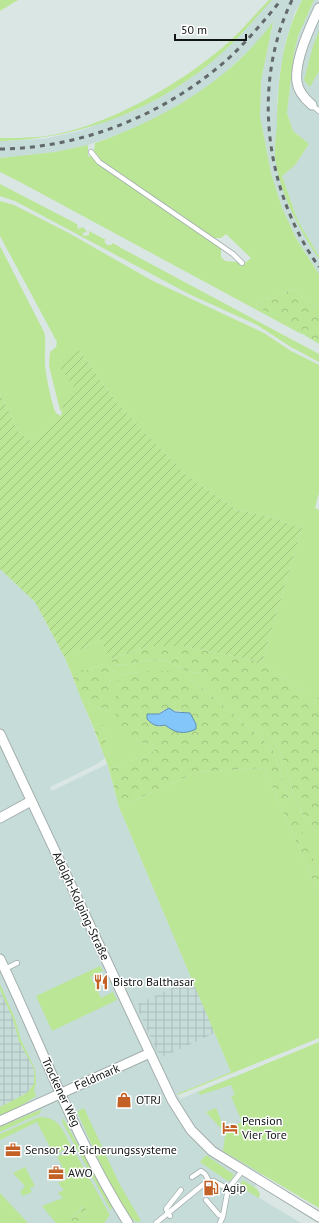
<svg xmlns="http://www.w3.org/2000/svg" width="319" height="1223" font-family="'PT Sans',sans-serif">
	<style>
		.built { fill: #c6dcd9 }
		.industrial { fill: url(#industrial-grid) }
		.grass { fill: #bbe695 }
		.forest { fill: url(#forest-crowns); fill-rule: evenodd }
		.garden { fill: url(#garden-furrows) }
		.water { fill: #83c6f9; stroke: #6191b4 }
		.lines { fill: none; stroke-linecap: round; stroke-linejoin: round }
		.service-casing { stroke: #a3aead; stroke-width: 6 }
		.minor-casing { stroke: #a3aead; stroke-width: 11 }
		.service { stroke: #fff; stroke-width: 4.5 }
		.minor { stroke: #fff; stroke-width: 9 }
		.rail { stroke: #626968; stroke-width: 3; stroke-dasharray: 5 5; stroke-linecap: butt }
		.labels { text-anchor: middle; stroke-width: 3; stroke-linejoin: round; paint-order: stroke }
		.street-label { font-size: 12px; fill: #111514; stroke: #fff }
		.poi-label { font-size: 12px; fill: #111514; stroke: #fff; text-anchor: start }
	</style>
	<defs>
		<pattern id="industrial-grid" width="8" height="8" patternUnits="userSpaceOnUse"><rect width="8" height="8" fill="#c6dcd9"/><path d="M0 4h8M4 0v8" fill="none" stroke="#a9bcb9"/></pattern>
		<pattern id="forest-crowns" width="20" height="18" patternUnits="userSpaceOnUse"><rect width="20" height="18" fill="#bbe695"/><path d="M2 6a3 3 0 1 1 6 0M12 15a3 3 0 1 1 6 0" fill="none" stroke="#a0c480"/></pattern>
		<pattern id="garden-furrows" width="10" height="10" patternUnits="userSpaceOnUse"><rect width="10" height="10" fill="#bbe695"/><path d="M-1 1l2-2M0 10L10 0M9 11l2-2" fill="none" stroke="#a0c480"/></pattern>
	</defs>
	<rect width="100%" height="100%" fill="#dae6e4"/>
	<g class="built">
		<path d="M272,0H302L295,12L285,44L280,73L277,100L279,172L297,221L319,259V274L297,240L282,208L271,173L260,116L261,82L273,23L260,40L226,72L199,93L163,115L125,132L88,145L55,152L0,158V141L44,139L80,131L134,111L161,97L188,80L221,54Z"/>
		<path d="M314,0H319V256L298,221L282,176L295,165L309,144L293,131L287,113L294,53L298,36Z"/>
		<path d="M0,569L35,602L65,658L105,758L97,764L50,787L52,791L107,764L119,807L231,1072L177,1094L180,1099L235,1076L266,1168L251,1193L301,1223H0Z"/>
	</g>
	<g class="industrial">
		<path d="M192,979L215,1033L160,1058L136,1005Z"/>
		<path d="M0,990L13,1019L19,1041L34,1069V1084L27,1093L0,1107Z"/>
	</g>
	<g class="grass">
		<path d="M0,0H18L0,11Z"/>
		<path d="M269,0H272C256,18 240,36 222,53C161,108 82,139 0,141V138C12,138 25,138 37,137C100,132 185,82 231,40C244,28 256,13 269,0Z"/>
		<path d="M302,0H314L298,36L294,53L287,113L293,131L309,144L295,165L282,176L298,221L319,256V259C299,229 279,192 275,156C274,145 277,133 277,122C278,80 282,38 302,0Z"/>
		<path d="M273,22L261,81L260,116L271,173L282,208L297,240L319,274V303L313,305L296,291L290,290L274,298L264,299L256,305L297,329L303,335L20,182L0,172V158L55,152L88,145V156L93,157L98,163L221,249V257L225,261L237,262L241,266L251,258L226,234L221,238H214L101,160L94,151L95,143C165,118 228,82 273,22Z"/>
		<path d="M319,30V71L310,87L304,80L313,46Z"/>
		<path d="M0,184L77,224L78,229L83,227L87,232L82,233L84,236L89,235V231L106,240L104,241L107,245H111L113,243L123,249L319,354V362L291,347L257,325L189,294L15,201L0,196Z"/>
		<path d="M0,201L14,205L67,232L151,280L264,333L291,351L319,365V492L315,508L319,510V696L311,705H307L308,695L262,662L302,528L267,516L237,510L185,474L117,403L79,350L78,392L63,404L62,411L60,410L49,366L50,352L56,347L57,342L0,236Z"/>
		<path d="M0,246L44,332C47,343 44,352 45,364C45,371 52,407 56,413C57,414 59,415 61,416L32,442L18,431L0,393Z"/>
		<path d="M100,639L114,664C129,667 143,660 158,660C174,660 182,675 202,672L209,680L212,688L274,740C294,774 286,803 319,835V873L294,816L274,752L270,746L209,693L187,678L147,671L119,675L135,737L139,742L155,745L154,751C141,758 128,760 115,768L108,766L105,758L109,756L103,726L92,724L82,701C91,701 98,709 107,711L108,688L113,673L111,668L105,663L89,670H70L65,658Z"/>
		<path d="M264,768L319,894V1038L178,1095L177,1094L231,1072L119,807L197,772Z"/>
		<path d="M100,966L103,971L91,977L101,998L113,992L117,1000L52,1031L36,996Z"/>
		<path d="M0,984L15,1019L21,1040L35,1069L36,1083L34,1090L36,1096L19,1107L0,1116V1107L27,1093L34,1084V1069L19,1041L13,1019L0,990Z"/>
		<path d="M319,1042V1208L223,1151L226,1129L242,1122L231,1096L235,1095L231,1085L200,1095L198,1092Z"/>
		<path d="M84,1108L119,1183L141,1221L137,1222C120,1214 88,1135 78,1114V1111Z"/>
		<path d="M216,1108L224,1128V1132L206,1112Z"/>
		<path d="M42,1109L39,1114L0,1132V1127Z"/>
		<path d="M39,1117C58,1116 64,1131 71,1146L54,1155L37,1122L0,1140V1134Z"/>
		<path d="M63,1118L112,1205L111,1211L62,1122Z"/>
		<path d="M73,1149L110,1215L104,1223H77L87,1212L83,1206L68,1223H56L42,1206L63,1198L58,1193L64,1190L58,1183L68,1178L57,1157Z"/>
		<path d="M206,1155L234,1175L231,1180L228,1181L200,1162Z"/>
		<path d="M25,1167L35,1186L30,1188L32,1192L23,1196L20,1192L25,1186L13,1173Z"/>
		<path d="M243,1180L257,1189L260,1194L259,1198L244,1189L241,1194L238,1192L237,1189Z"/>
		<path d="M0,1193L28,1223H0Z"/>
	</g>
	<g class="forest">
		<path d="M290,290L296,291L313,305L319,303V344L256,305L264,299L274,298Z"/>
		<path d="M149,646H184L262,662L308,695V705H311L319,696V835C286,803 294,774 274,740L211,688L209,680L202,672C182,675 174,660 158,660C143,660 129,667 114,664L110,659Z"/>
		<path d="M105,663L111,668L113,673L108,688L110,708L107,711C98,709 91,701 82,701L70,670H89Z"/>
		<path d="M147,671H168L187,678L209,693L270,746L274,752L288,797L319,873V894L264,768L197,772L119,807L108,766L115,768C128,760 141,758 154,751L155,745L139,742L135,737L128,739C125,737 121,734 119,730C113,719 115,688 119,675ZM163,710L182,711L165,725L158,727L159,714Z"/>
		<path d="M92,724L103,725L109,756L105,758Z"/>
		<path d="M84,1206L87,1212L77,1223H68Z"/>
	</g>
	<path class="garden" d="M79,350L117,403L185,474L237,510L267,516L302,528L262,662L184,646H149L110,659L100,639L65,658L35,602L0,569V393L18,431L32,442L61,416L63,404L77,392L57,363Z"/>
	<path class="water" d="M169,708L175,712L190,713L196,724V729C184,735 175,733 165,725C156,727 153,725 147,719V714H159Z"/>
	<g class="lines">
		<g class="service-casing">
			<g id="service">
				<path d="M312,105L319,111"/>
				<path d="M91,152L99,162L233,254L242,263"/>
				<path d="M5,969L17,963"/>
				<path d="M192,1177L201,1171L205,1174L209,1181"/>
				<path d="M206,1200L219,1215L223,1216"/>
				<path d="M170,1216L166,1209L181,1190"/>
				<path d="M156,1223L205,1183L213,1181L228,1189"/>
				<path d="M220,1223L223,1216L228,1189L242,1171"/>
			</g>
		</g>
		<g class="minor-casing">
			<g id="minor">
				<path d="M312,105C305,99 298,92 297,82C294,61 310,27 319,8"/>
				<path d="M0,734L172,1100L191,1130L212,1151L319,1217"/>
				<path d="M0,818L31,801"/>
				<path d="M0,959C42,1047 76,1141 128,1223"/>
				<path d="M0,1121L150,1053"/>
			</g>
		</g>
		<use href="#service" class="service"/>
		<use href="#minor" class="minor"/>
		<g class="rail">
			<path d="M292,0C251,85 265,191 319,267"/>
			<path d="M0,149C85,148 168,113 230,57C249,39 265,20 281,0"/>
		</g>
	</g>
	<defs>
		<g id="restaurant-bare" transform="scale(1.2)"><path d="M-5-6h1v4h1v-4h1v4h1v-4h1v5L-1.5 .5V6h-2V.5L-5-1ZM5-6V6H3V1.5H1.5Q1.5-4 5-6Z" fill="#c26025" stroke="#fff" stroke-width="2.5" paint-order="stroke"/></g>
		<g id="shop-bare" transform="scale(1.2)"><path d="M-5-2.5h2.3a2.7 3.5 0 0 1 5.4 0H5L5.5 6h-11ZM-1.5-2.5h3a1.5 2.3 0 0 0-3 0Z" fill="#c26025" stroke="#fff" stroke-width="2.5" paint-order="stroke"/></g>
		<g id="hotel-bare" transform="scale(1.2)"><path d="M-6-4.5h1.5V1H6V5H4.5V3h-9V5H-6ZM-4 0a1.8 1.8 0 1 1 3.6 0ZM.5 0V-2.5h3Q6-2.5 6 0Z" fill="#c26025" stroke="#fff" stroke-width="2.5" paint-order="stroke"/></g>
		<g id="office-bare" transform="scale(1.2)"><path d="M-6-3h4V-5.5h4V-3h4V5H-6ZM-1-4.5V-3h2v-1.5ZM-6 0V1H6V0Z" fill="#c26025" stroke="#fff" stroke-width="2.5" paint-order="stroke"/></g>
		<g id="fuel-bare" transform="scale(1.2)"><path d="M-5.5-6h7V0h2V4h1.3V-2.5L3-4.5l.8-.8L6-3V5H2.5V1h-1V6h-7ZM-4.2-4.7v3.2H.2V-4.7Z" fill="#c26025" stroke="#fff" stroke-width="2.5" paint-order="stroke"/></g>
	</defs>
	<g fill-rule="evenodd">
		<use href="#restaurant-bare" x="101" y="982"/>
		<use href="#shop-bare" x="124" y="1100"/>
		<use href="#hotel-bare" x="230" y="1128"/>
		<use href="#office-bare" x="13" y="1150"/>
		<use href="#office-bare" x="56" y="1173"/>
		<use href="#fuel-bare" x="211" y="1188"/>
	</g>
	<g class="labels">
		<g class="street-label">
			<text transform="translate(81 906) rotate(65)" y="4">Adolph-Kolping-Straße</text>
			<text transform="translate(97 1077) rotate(-24)" y="4">Feldmark</text>
			<text transform="translate(61 1092) rotate(65)" y="4">Trockener Weg</text>
		</g>
		<g class="poi-label">
			<text x="113" y="986">Bistro Balthasar</text>
			<text x="136" y="1104">OTRJ</text>
			<text x="242" y="1125">Pension<tspan x="242" dy="14">Vier Tore</tspan></text>
			<text x="25" y="1154">Sensor 24 Sicherungssysteme</text>
			<text x="68" y="1177">AWO</text>
			<text x="223" y="1192">Agip</text>
		</g>
	</g>
	<path d="M175 34v6h71v-6" fill="none" stroke="#111514" stroke-width="2"/>
	<text x="181" y="34" font-size="12" fill="#111514" stroke="#ffffff" stroke-width="3" paint-order="stroke">50 m</text>
</svg>
